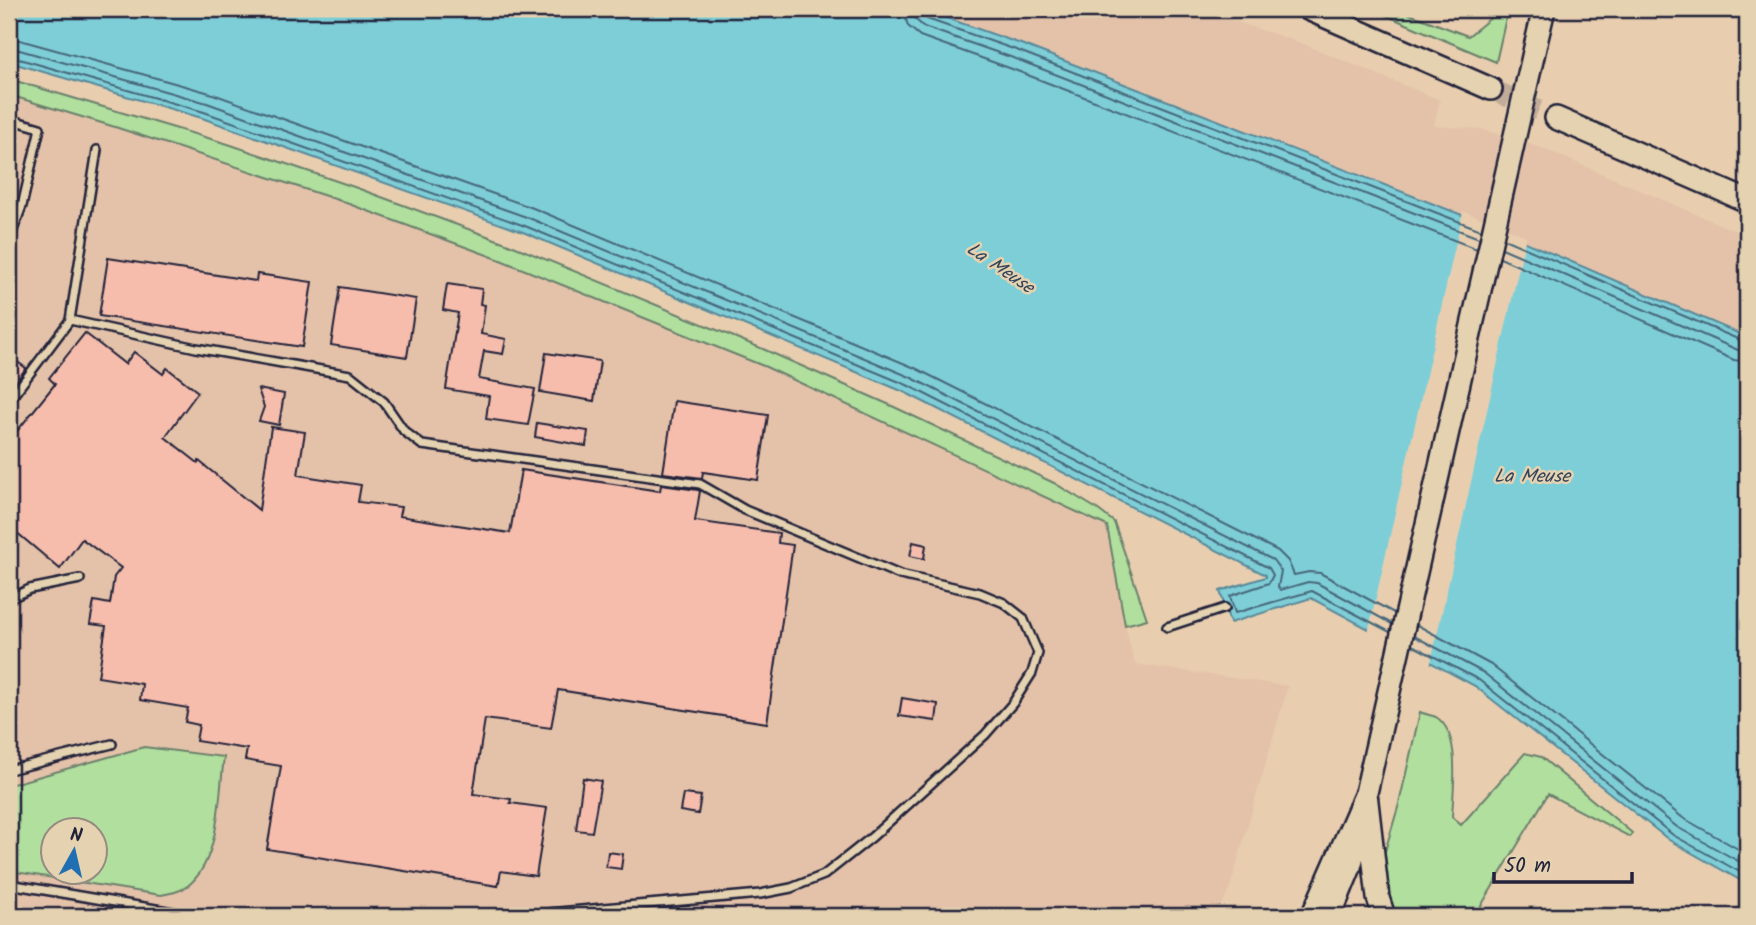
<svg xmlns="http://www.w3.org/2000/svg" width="1756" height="925" font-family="Kalam,sans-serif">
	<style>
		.built { fill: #e4c2a9; fill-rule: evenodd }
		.green { fill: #b1df9e; stroke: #6a806c; stroke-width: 2; fill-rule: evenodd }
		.water { fill: #7eced8; stroke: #598999; stroke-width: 2 }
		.pier { fill: #e8ceaf }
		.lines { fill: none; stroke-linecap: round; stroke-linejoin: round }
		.shore { stroke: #47677a; stroke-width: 2 }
		.building { fill: #f6bdad; stroke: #22223b; stroke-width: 2 }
		.secondary-tunnel { stroke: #c0ac98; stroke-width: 21; stroke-dasharray: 21 10; stroke-linecap: butt }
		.service-casing { stroke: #22223b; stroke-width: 12 }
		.secondary-casing { stroke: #22223b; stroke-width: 26 }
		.service { stroke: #e4d2b0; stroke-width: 7 }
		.secondary { stroke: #e4d2b0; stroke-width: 21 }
		.secondary-bridge-casing { stroke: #22223b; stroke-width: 26; stroke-linecap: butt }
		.secondary-bridge { stroke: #e4d2b0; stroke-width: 21 }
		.labels { text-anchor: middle; stroke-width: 5; stroke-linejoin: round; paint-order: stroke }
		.water-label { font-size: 19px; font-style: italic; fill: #34445a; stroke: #e4d2b0 }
	</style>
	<rect width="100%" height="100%" fill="#e8ceaf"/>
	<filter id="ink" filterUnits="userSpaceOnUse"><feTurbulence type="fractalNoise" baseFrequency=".0143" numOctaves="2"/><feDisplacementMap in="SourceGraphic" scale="14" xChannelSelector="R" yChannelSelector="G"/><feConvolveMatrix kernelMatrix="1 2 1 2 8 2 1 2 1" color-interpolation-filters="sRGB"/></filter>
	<g filter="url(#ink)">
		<g class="built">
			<path d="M921,9H1196L1296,41L1440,100L1434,126L1481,129L1545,149L1747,236V337L1462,215L1021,44Z"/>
			<path d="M9,95L115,127L338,200L498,259L766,367L1107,526L1125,625L1135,664L1288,686L1229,891L1215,916H9ZM52,830H94V872H52Z"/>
		</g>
		<g class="green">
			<path d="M1371,9H1397L1468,36L1492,17L1495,9H1508L1496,62Z"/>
			<path d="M9,79L228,144L357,188L506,243L763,349L890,405L1054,483L1097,509L1114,522L1147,619L1125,625L1107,526L766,367L498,259L338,200L115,127L9,95Z"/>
			<path d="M1420,712C1424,714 1431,715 1436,717C1462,733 1453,790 1452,817L1461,825L1525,753L1541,757L1632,833L1630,837L1548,794L1475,916H1396L1387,892L1383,858L1399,804Z"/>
			<path d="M144,747L224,757C219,794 220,857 191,883C183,891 172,893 161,895L9,871V785ZM52,830H94V872H52Z"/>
		</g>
		<path class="water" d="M9,9H921L1021,44L1462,215L1747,337V884L1669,840L1475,686L1311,598L1230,623L1220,591L1266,577V575L904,392L523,232L202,118L9,62Z"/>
		<path class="pier" d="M1463,211L1526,236L1430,666L1368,633Z"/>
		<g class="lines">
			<g class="shore">
				<path d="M903,9L908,26L920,36L1012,69L1477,249"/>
				<path d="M913,9L915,19L924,27L1016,59L1479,238"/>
				<path d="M922,9L923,15L927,19L1019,51L1481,230"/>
				<path d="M9,37L210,93L533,208L915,368L1278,551L1288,561L1294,575L1309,572L1320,573L1394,613"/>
				<path d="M9,47L207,103L529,218L910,377L1273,560L1281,571L1278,587L1280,590L1308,582L1317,583L1392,624"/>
				<path d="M9,56L204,112L525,226L907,385L1269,568L1273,575L1269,583L1230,596L1235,613L1312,591L1390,632"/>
				<path d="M1504,239L1747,343"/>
				<path d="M1502,248L1738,350L1747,352"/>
				<path d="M1500,258L1734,360L1747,362"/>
				<path d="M1417,625L1491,665L1683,818L1747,854"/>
				<path d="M1414,636L1484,673L1677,827L1747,866"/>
				<path d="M1412,645L1479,680L1673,835L1747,876"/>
			</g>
		</g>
		<g class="building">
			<path d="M108,258L256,281L257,274L312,282L302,347L99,316Z"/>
			<path d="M447,284L482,289L480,304L485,305L481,334L506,339L503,354L484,351L479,379L535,389L528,425L486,419L489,396L446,389L458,313L443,310Z"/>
			<path d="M340,287L416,299L407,357L331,345Z"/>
			<path d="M85,333L125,364L134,352L163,374L167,368L198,392L165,437L198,463L199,461L259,510L271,427L305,432L298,475L361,485L358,502L401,507L399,516L510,533L521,470L660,491L661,485L698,490L700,491L695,521L779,533L778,543L793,545L767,723L558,690L551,728L485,719L473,794L511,799L510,803L547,808L536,876L501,871L498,886L267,849L281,766L245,760L247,749L196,741L199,725L185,722L188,708L140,700L142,684L98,677L106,626L90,624L94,601L110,604L114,577L121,568L82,539L60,569L9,526V441L55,384L49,378Z"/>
			<path d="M546,353L600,361L594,401L540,392Z"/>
			<path d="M9,356L26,368L9,391Z"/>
			<path d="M258,389L284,394L279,425L259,421L264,407Z"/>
			<path d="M674,401L768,415L758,480L703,472L702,478L663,473Z"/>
			<path d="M537,423L588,431L586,446L535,437Z"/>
			<path d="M913,542L926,545L924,559L910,556Z"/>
			<path d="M902,698L938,704L936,721L899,716Z"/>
			<path d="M583,778L601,781L592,832L576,830Z"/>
			<path d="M683,794L701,796L698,814L680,811Z"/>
			<path d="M608,852L623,854L621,869L606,867Z"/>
		</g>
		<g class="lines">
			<path class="secondary-tunnel" d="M1491,89L1556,118"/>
			<g class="service-casing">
				<g id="service">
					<path d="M9,119L40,128L22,206L9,241"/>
					<path d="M70,320L196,348L350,375L384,402L404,431L422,445L700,484L745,510L900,575L980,593L1004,603L1023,618L1038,653L1032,673L1013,703L985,735L872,837L824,875L791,888L760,894L514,916"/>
					<path d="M9,401L70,320L97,150"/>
					<path d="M9,599L30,589L80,579"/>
					<path d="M1167,627L1225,608"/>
					<path d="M9,770L112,744"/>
					<path d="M9,884L197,916"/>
				</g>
			</g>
			<g class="secondary-casing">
				<g id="secondary">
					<path d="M1308,9L1491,89"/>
					<path d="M1536,43L1544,9"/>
					<path d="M1556,118L1747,201"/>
					<path d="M1366,793L1378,898L1384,916"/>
					<path d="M1312,916L1366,793"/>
					<path d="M1330,916L1350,867L1359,832"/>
				</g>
			</g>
			<use href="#service" class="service"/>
			<use href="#secondary" class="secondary"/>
			<g class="secondary-bridge-casing">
				<path id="secondary-bridge" d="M1366,793L1536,43"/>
			</g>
			<use href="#secondary-bridge" class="secondary-bridge"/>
		</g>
	</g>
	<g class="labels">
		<g class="water-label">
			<text transform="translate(1001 267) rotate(34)" y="7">La Meuse</text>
			<text x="1532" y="482">La Meuse</text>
		</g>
	</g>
	<rect width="1756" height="925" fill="none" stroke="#e4d2b0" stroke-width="35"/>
	<rect x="18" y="18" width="1721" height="890" fill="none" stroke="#22223b" stroke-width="2.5" filter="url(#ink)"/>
	<g transform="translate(74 851) rotate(8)"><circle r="33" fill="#e4d2b0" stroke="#968c81" stroke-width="2"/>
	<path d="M0-5L12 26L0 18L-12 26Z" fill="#1f6fb2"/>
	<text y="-10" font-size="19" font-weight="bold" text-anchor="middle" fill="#22223b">N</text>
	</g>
	<path d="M1494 872v10h138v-10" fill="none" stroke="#22223b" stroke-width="3.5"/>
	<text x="1504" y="872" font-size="21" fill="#22223b" stroke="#e4d2b0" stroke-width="5" paint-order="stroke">50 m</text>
</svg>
